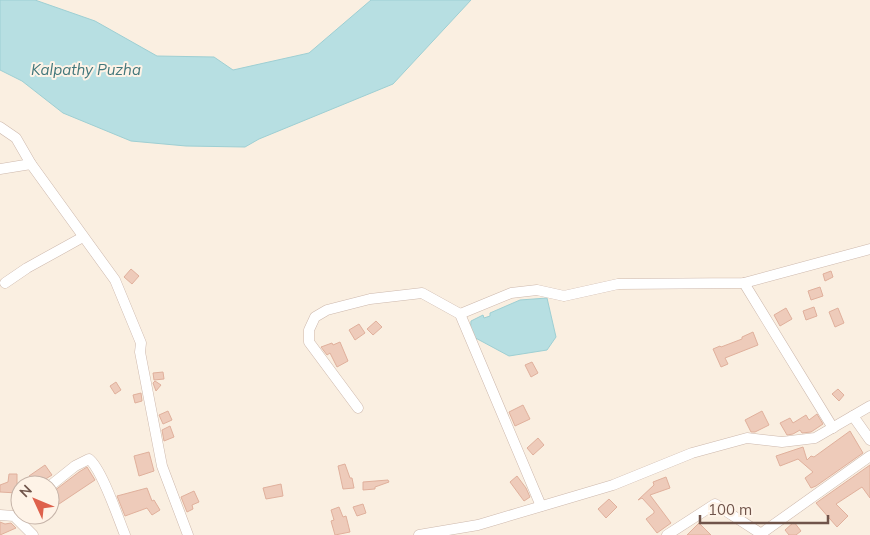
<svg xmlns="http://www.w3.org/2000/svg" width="870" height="535" font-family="Mulish,sans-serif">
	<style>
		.water { fill: #b7dfe2; stroke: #9ecfd3 }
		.building { fill: #eecbba; stroke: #e0b09c }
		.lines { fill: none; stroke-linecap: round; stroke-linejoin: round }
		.minor-casing { stroke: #cdb8ac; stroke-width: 11 }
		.minor { stroke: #fff; stroke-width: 10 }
		.labels { text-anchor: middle; stroke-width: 4; stroke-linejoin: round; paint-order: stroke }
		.water-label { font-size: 15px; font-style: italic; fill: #42777b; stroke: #fef3e7 }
	</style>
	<rect width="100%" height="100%" fill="#faefe1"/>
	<g class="water">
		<path d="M0,0H35L95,21L157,56L214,57L233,70L309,53L371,0H471L393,84L259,139L245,147L186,146L131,141L63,113L22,81L0,70Z"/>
		<path d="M547,298L556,337L547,350L509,356L470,335L471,321L483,315L484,318L490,316V313L520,300Z"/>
	</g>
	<g class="building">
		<path d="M131,269L139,276L132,284L124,277Z"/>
		<path d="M831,271L833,277L825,281L823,274Z"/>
		<path d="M820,287L823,296L811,300L808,291Z"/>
		<path d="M814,307L817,316L806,320L803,311Z"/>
		<path d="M786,308L792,319L780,326L774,315Z"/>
		<path d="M838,308L844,323L835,327L829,312Z"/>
		<path d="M376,321L382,327L373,335L367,329Z"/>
		<path d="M359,324L365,333L355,340L349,330Z"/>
		<path d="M753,332L758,345L725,358L728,364L721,367L713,349L720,346L721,347L742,339V337Z"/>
		<path d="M340,342L348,361L337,367L330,353L327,355L321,347L332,343L333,345Z"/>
		<path d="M532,362L538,373L531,377L525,365Z"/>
		<path d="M163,372L164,379L154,380L153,373Z"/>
		<path d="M155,381L161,385L156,391L153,383Z"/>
		<path d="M116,382L121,390L115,394L110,386Z"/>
		<path d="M838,389L844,395L839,401L832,394Z"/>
		<path d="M141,393L142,401L135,403L133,395Z"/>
		<path d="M523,405L530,419L515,426L509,412Z"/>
		<path d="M168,411L172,420L163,424L159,415Z"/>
		<path d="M762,411L769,425L755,432H751L745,420Z"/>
		<path d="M817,414L823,424L811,432L802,433L800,430L793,434L787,435L780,423L790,418L793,423L806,415L809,420Z"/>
		<path d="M170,426L174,437L164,441L162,430Z"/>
		<path d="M850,431L863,453L816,486L811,488L805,478L813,472L798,459L780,466L776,456L803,447L807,460L811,456L814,457Z"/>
		<path d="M538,438L544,445L533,455L527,448Z"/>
		<path d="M149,452L154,471L139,476L134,456Z"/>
		<path d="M345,464L350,478H352L354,488L343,489L338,466Z"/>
		<path d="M45,465L52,475L36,485L29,476Z"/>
		<path d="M870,465V498L862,487L836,504L848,516L837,527L816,503Z"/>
		<path d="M87,467L95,480L53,508L50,503V493L54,491L79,472Z"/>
		<path d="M9,474H17V493L0,492V485L8,482Z"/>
		<path d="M517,476L526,488L530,497L524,501L510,482Z"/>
		<path d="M666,477L670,488L650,495L671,523L657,533L646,519L654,513V511L642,498L638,500L654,485L653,482Z"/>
		<path d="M388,480L389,482L375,487V489L363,490V482Z"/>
		<path d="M281,484L283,496L266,499L263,488Z"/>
		<path d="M147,488L152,501L154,500L160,510L152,515L147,508L125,516L117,496Z"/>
		<path d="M194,491L199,502L192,505L193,509L187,512L181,497Z"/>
		<path d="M609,499L617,507L606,518L598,509Z"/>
		<path d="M363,504L366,513L357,516L353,507Z"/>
		<path d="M339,507L343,517L346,516L350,532L335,535L331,521L334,520L331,510Z"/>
		<path d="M0,522L5,524L11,523L16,528L0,535Z"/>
		<path d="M794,522L801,531L796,535H789L785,530Z"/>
		<path d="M699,523L711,535H687Z"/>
	</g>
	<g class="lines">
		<g class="minor-casing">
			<g id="minor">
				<path d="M0,127L16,138L31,164L115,280L141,343L140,352L162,466L188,535"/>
				<path d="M0,169L31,164"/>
				<path d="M5,283L27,268L83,237"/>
				<path d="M744,283L833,428"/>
				<path d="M460,314L511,293L537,290L564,296L618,284L744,283L870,249"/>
				<path d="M358,408L309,342V330L315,317L327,310L370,299L422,293L460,314L541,506"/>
				<path d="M853,416L870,440"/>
				<path d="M50,486L75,466L89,459C102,469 118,518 125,535"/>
				<path d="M0,515L14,516L33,535"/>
				<path d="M762,533L870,456"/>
				<path d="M419,535L478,525L613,485L692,453L747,438L782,442L815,438L870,406"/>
				<path d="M667,535L715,504L763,535"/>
			</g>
		</g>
		<use href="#minor" class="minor"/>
	</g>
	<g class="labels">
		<g class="water-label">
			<text x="86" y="75">Kalpathy Puzha</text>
		</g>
	</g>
	<g transform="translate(35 500) rotate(314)"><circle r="24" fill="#fef3e7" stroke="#c5b3a8"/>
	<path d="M0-4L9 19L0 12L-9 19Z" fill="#de614c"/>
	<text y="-8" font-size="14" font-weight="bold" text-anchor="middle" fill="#70544a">N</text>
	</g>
	<path d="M700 515v8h128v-8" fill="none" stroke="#70544a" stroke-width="2.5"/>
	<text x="708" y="515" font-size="15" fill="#70544a" stroke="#fef3e7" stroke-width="4" paint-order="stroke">100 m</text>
</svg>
